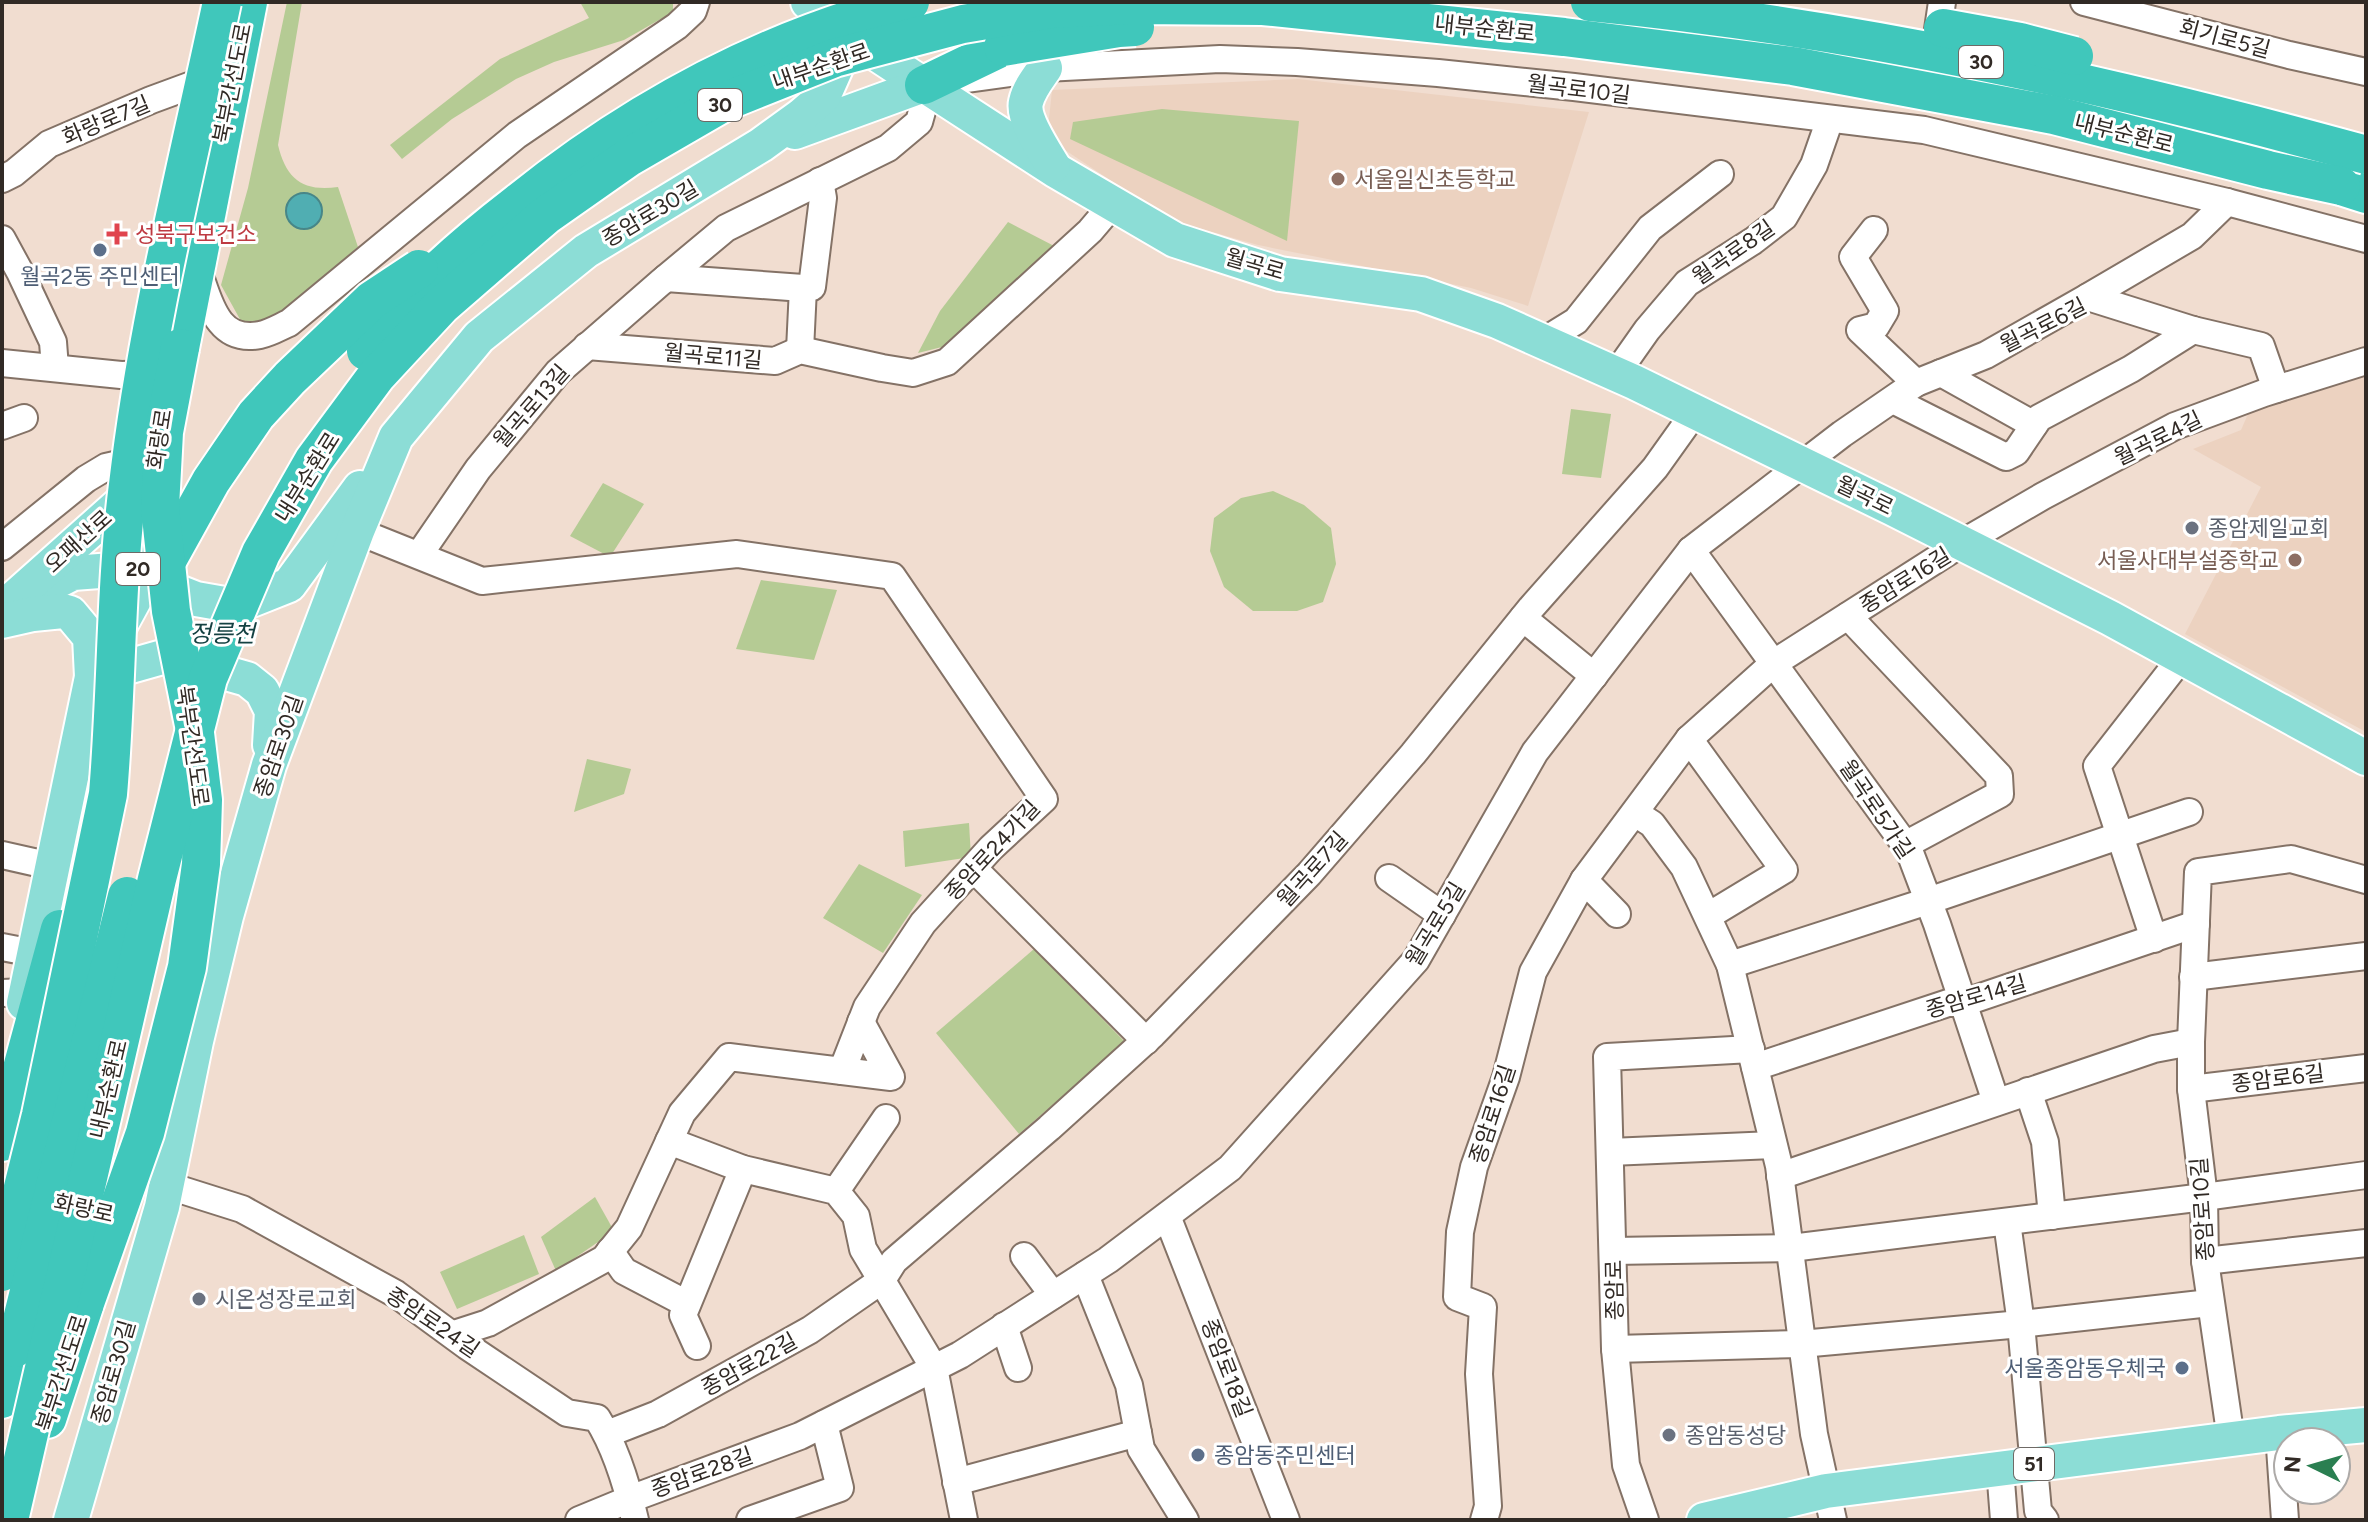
<svg xmlns="http://www.w3.org/2000/svg" width="2368" height="1522" font-family="Figtree,'Noto Sans KR',sans-serif">
	<style>
		.built { fill: #ecd2c0 }
		.green { fill: #b5cb94 }
		.water { fill: #50aeb2; stroke: #478688; stroke-width: 2 }
		.lines { fill: none; stroke-linecap: round; stroke-linejoin: round }
		.minor-casing { stroke: #847266; stroke-width: 30 }
		.major-casing { stroke: #fff; stroke-width: 38 }
		.highway-casing { stroke: #fff; stroke-width: 42 }
		.minor { stroke: #fff; stroke-width: 26 }
		.major { stroke: #8cddd6; stroke-width: 34 }
		.highway { stroke: #40c7bb; stroke-width: 38 }
		.highway-bridge-casing { stroke: #fff; stroke-width: 42; stroke-linecap: butt }
		.highway-bridge { stroke: #40c7bb; stroke-width: 38 }
		.education-dot { fill: #8d6e63; stroke: #fff; stroke-width: 3 }
		.health-dot { fill: #e0444e; stroke: #fff; stroke-width: 3 }
		.service-dot { fill: #5c6f8a; stroke: #fff; stroke-width: 3 }
		.worship-dot { fill: #6b7280; stroke: #fff; stroke-width: 3 }
		.labels { text-anchor: middle; stroke-width: 6; stroke-linejoin: round; paint-order: stroke }
		.shield { fill: #fff; stroke: #6f6a66; stroke-width: 2 }
		.shield-label { font-size: 20px; font-weight: bold; fill: #312a25 }
		.street-label { font-size: 22px; fill: #312a25; stroke: #fff }
		.education-label { font-size: 22px; fill: #785e54; stroke: #fff; text-anchor: start }
		.health-label { font-size: 22px; fill: #be3a42; stroke: #fff; text-anchor: start }
		.service-label { font-size: 22px; fill: #4e5e75; stroke: #fff }
		.worship-label { font-size: 22px; fill: #5b616d; stroke: #fff; text-anchor: start }
		.water-label { font-size: 24px; font-style: italic; fill: #144142; stroke: #fff }
	</style>
	<rect width="100%" height="100%" fill="#f1ddd0"/>
	<g class="built">
		<path d="M1298,79L1589,112L1528,306L1471,288L1258,245L1170,220L1047,138L1052,90Z"/>
		<path d="M2366,369V732L2185,634L2261,487L2193,449L2241,430L2248,414L2274,402Z"/>
	</g>
	<g class="green">
		<path d="M287,2H302L278,145C286,179 303,192 338,187L358,247L273,321L242,323L221,285L248,188Z"/>
		<path d="M580,2H673V12L624,40L554,62L516,79L452,119L402,159L390,145L500,59L589,18Z"/>
		<path d="M1162,109L1299,121L1287,241L1070,139L1073,122Z"/>
		<path d="M1008,222L1058,248L946,346L918,353L940,311Z"/>
		<path d="M1571,409L1611,414L1601,478L1562,474Z"/>
		<path d="M603,483L644,504L610,557L570,536Z"/>
		<path d="M1273,491L1304,505L1331,528L1336,564L1323,602L1297,611H1253L1224,587L1210,551L1214,518L1241,498Z"/>
		<path d="M761,580L837,590L814,660L736,649Z"/>
		<path d="M587,759L631,769L624,794L574,812Z"/>
		<path d="M969,823L971,857L905,867L903,831Z"/>
		<path d="M859,864L922,895L883,953L823,918Z"/>
		<path d="M1034,949L1125,1042L1019,1134L936,1033Z"/>
		<path d="M595,1197L614,1231L556,1271L541,1237Z"/>
		<path d="M524,1235L539,1274L457,1309L440,1272Z"/>
	</g>
	<circle class="water" cx="304" cy="211" r="18"/>
	<g class="lines">
		<g class="minor-casing">
			<g id="minor">
				<path d="M2084,2L2289,55L2366,72"/>
				<path d="M1936,43L1942,2"/>
				<path d="M2,179L14,173L49,144L151,100L189,86L219,91"/>
				<path d="M1874,230L1853,257L1885,311L1876,326L1860,330L1916,383"/>
				<path d="M2,239L20,272L53,342L55,368"/>
				<path d="M200,276C210,305 219,343 260,335C270,333 280,327 289,323L517,135L677,26L693,11L696,2"/>
				<path d="M666,278L803,288L812,287L823,198L820,181"/>
				<path d="M2088,297L2192,236L2227,202"/>
				<path d="M1542,342L1576,321L1650,228L1720,174"/>
				<path d="M587,346L775,361L800,350L882,368L913,373L947,362L1090,231L1113,204"/>
				<path d="M800,350L803,288"/>
				<path d="M2,363L121,375L158,374"/>
				<path d="M1941,373L2034,425"/>
				<path d="M1616,374L1647,330L1687,283L1753,241L1784,217L1814,165L1830,119"/>
				<path d="M1893,400L2006,457L2016,452L2039,418L2131,369L2193,330"/>
				<path d="M2,426L24,418"/>
				<path d="M357,531L482,581L737,554L892,576L1044,799L991,848L923,923L867,1007L842,1071L729,1057L682,1113L629,1228L604,1259L488,1323L454,1334"/>
				<path d="M2,547L86,479L106,467L146,458"/>
				<path d="M1691,550L1909,850L1937,924L1996,1102"/>
				<path d="M419,555L478,469L558,372L660,283L726,228L888,148L919,122L924,104V85L1045,68L1220,59L1297,62L1438,73L1574,87L1924,130L2227,202L2366,239"/>
				<path d="M1848,616L1999,776L2000,794L1905,845"/>
				<path d="M1523,618L1594,676"/>
				<path d="M1689,739L1784,870L1708,916"/>
				<path d="M1635,813L1652,824L1684,867L1730,965L1779,1166L1814,1434L1833,1520"/>
				<path d="M2,855L51,866"/>
				<path d="M973,868L1146,1041"/>
				<path d="M1389,878L1442,915"/>
				<path d="M1584,880L1617,914"/>
				<path d="M2154,939L2097,766L2182,657"/>
				<path d="M2,947L33,953"/>
				<path d="M1730,965L1928,901L2189,812"/>
				<path d="M2193,977L2366,956"/>
				<path d="M2,993L26,992"/>
				<path d="M1755,1067L1948,1003H1963L2196,924"/>
				<path d="M842,1071L891,1077L861,1022"/>
				<path d="M2191,1089L2366,1068"/>
				<path d="M2028,1091L2045,1142L2052,1216"/>
				<path d="M669,1141L743,1169L836,1191L856,1216L863,1249L934,1368L964,1520"/>
				<path d="M1610,1152L1773,1145"/>
				<path d="M1780,1176L2154,1049L2191,1042"/>
				<path d="M166,1185L242,1209L396,1294L467,1346L567,1413L597,1418C616,1448 627,1485 635,1520"/>
				<path d="M836,1191L886,1118"/>
				<path d="M1167,1216L1286,1520"/>
				<path d="M2007,1222L2021,1324L2038,1511L2045,1520"/>
				<path d="M610,1251L624,1271L687,1304"/>
				<path d="M1613,1251L1791,1248L2204,1197L2366,1175"/>
				<path d="M1024,1256L1053,1295"/>
				<path d="M2205,1261L2366,1243"/>
				<path d="M1085,1275L1129,1385L1141,1449L1185,1520"/>
				<path d="M1004,1326L1018,1368"/>
				<path d="M697,1346L683,1315L743,1169"/>
				<path d="M1615,1349L1801,1344L2021,1324L2210,1303"/>
				<path d="M2279,1433L2285,1520"/>
				<path d="M607,1434L658,1414L810,1330L882,1280L894,1261L1049,1128L1153,1034L1309,874L1413,754L1531,608L1655,468L1695,412"/>
				<path d="M2231,1439L2205,1261L2204,1197L2191,1089V1042L2198,872L2291,859L2366,880"/>
				<path d="M2000,1468L2004,1520"/>
				<path d="M956,1482L1138,1433"/>
				<path d="M579,1520L630,1499L800,1436L960,1355L1108,1260L1230,1168L1416,960L1535,752L1691,550L1842,434L1916,383L1986,355L2088,297L2193,330L2261,346L2276,389"/>
				<path d="M750,1520L840,1488L824,1424"/>
				<path d="M1484,1520L1488,1506L1479,1374L1483,1307L1457,1297L1460,1232L1474,1167L1506,1077L1533,972L1584,880L1689,739L1774,663L1962,543L2043,496L2175,426L2264,393L2366,361"/>
				<path d="M1645,1520L1626,1465L1615,1349L1607,1057L1751,1049"/>
			</g>
		</g>
		<g class="major-casing">
			<g id="major">
				<path d="M808,2L842,31L924,85L1055,170L1175,240L1280,274L1421,294L1497,321L1634,382L1892,508L2110,618L2366,758"/>
				<path d="M1045,68C1038,78 1029,89 1026,102C1022,118 1044,151 1053,166"/>
				<path d="M795,132L924,85"/>
				<path d="M149,574L168,588L196,599L236,606L289,585L360,488"/>
				<path d="M36,592L73,573L139,568"/>
				<path d="M2,609L139,487"/>
				<path d="M2,621L33,614L63,611L70,613L90,637L92,677L166,656L247,679L262,691L272,711L270,745"/>
				<path d="M24,1003L92,677L135,598L151,491"/>
				<path d="M71,1520L162,1207L196,1041L226,916L269,765L357,531L396,437L479,337L586,251L761,145L801,116L823,97L838,63L841,36"/>
				<path d="M1704,1520L1826,1491L2279,1433L2366,1425"/>
			</g>
		</g>
		<g class="highway-casing">
			<g id="highway">
				<path d="M924,85L1003,47"/>
				<path d="M2341,186L2366,194"/>
				<path d="M180,348L248,2"/>
				<path d="M2,1142L60,929"/>
				<path d="M2,1399L15,1348"/>
				<path d="M47,1419L85,1303"/>
			</g>
		</g>
		<use href="#minor" class="minor"/>
		<use href="#major" class="major"/>
		<use href="#highway" class="highway"/>
		<g class="highway-bridge-casing">
			<g id="highway-bridge">
				<path d="M1590,2C1852,27 2114,85 2366,155"/>
				<path d="M1943,28L2020,42L2074,56"/>
				<path d="M1003,47L1119,28L1135,27"/>
				<path d="M366,351C383,331 399,310 417,291C448,259 483,230 518,203C634,110 765,39 910,2"/>
				<path d="M165,564L211,481L256,415L290,378L372,300L419,269"/>
				<path d="M2,1272L41,1115L108,794C117,691 115,587 128,485C147,322 188,162 222,2"/>
				<path d="M85,1303L145,1133L187,967L201,864L203,800L194,725L171,611L160,507L164,432L180,348"/>
				<path d="M15,1348L127,896"/>
				<path d="M9,1520L157,879L208,678L261,553L314,460L377,375L442,305L545,216L629,157L724,102L834,58L963,24L1052,9L1132,5L1263,6L1564,37L1793,66L2054,115L2268,170L2341,186"/>
			</g>
		</g>
		<use href="#highway-bridge" class="highway-bridge"/>
	</g>
	<g class="education-dot">
		<circle cx="1338" cy="179" r="8"/>
		<circle cx="2295" cy="560" r="8"/>
	</g>
	<path class="health-dot" d="M113 222h8v8h8v8h-8v8h-8v-8h-8v-8h8z"/>
	<g class="service-dot">
		<circle cx="100" cy="250" r="8"/>
		<circle cx="2182" cy="1368" r="8"/>
		<circle cx="1198" cy="1455" r="8"/>
	</g>
	<g class="worship-dot">
		<circle cx="2192" cy="528" r="8"/>
		<circle cx="199" cy="1299" r="8"/>
		<circle cx="1669" cy="1435" r="8"/>
	</g>
	<g class="labels">
		<g class="shield">
			<rect x="1959" y="46" width="44" height="32" rx="6"/>
			<rect x="698" y="89" width="44" height="32" rx="6"/>
			<rect x="116" y="553" width="44" height="32" rx="6"/>
			<rect x="2014" y="1448" width="40" height="32" rx="6"/>
		</g>
		<g class="shield-label">
			<text x="1981" y="69">30</text>
			<text x="720" y="112">30</text>
			<text x="138" y="576">20</text>
			<text x="2034" y="1471">51</text>
		</g>
		<g class="street-label">
			<text transform="translate(1485 28) rotate(6)" y="8">내부순환로</text>
			<text transform="translate(2225 38) rotate(15)" y="8">회기로5길</text>
			<text transform="translate(821 66) rotate(-19)" y="8">내부순환로</text>
			<text transform="translate(232 83) rotate(-79)" y="8">북부간선도로</text>
			<text transform="translate(1579 89) rotate(7)" y="8">월곡로10길</text>
			<text transform="translate(106 120) rotate(-23)" y="8">화랑로7길</text>
			<text transform="translate(2124 133) rotate(14)" y="8">내부순환로</text>
			<text transform="translate(650 213) rotate(-31)" y="8">종암로30길</text>
			<text transform="translate(1733 252) rotate(-35)" y="8">월곡로8길</text>
			<text transform="translate(1255 264) rotate(16)" y="8">월곡로</text>
			<text transform="translate(2043 325) rotate(-27)" y="8">월곡로6길</text>
			<text transform="translate(713 356) rotate(5)" y="8">월곡로11길</text>
			<text transform="translate(531 406) rotate(-49)" y="8">월곡로13길</text>
			<text transform="translate(2158 438) rotate(-26)" y="8">월곡로4길</text>
			<text transform="translate(159 439) rotate(-81)" y="8">화랑로</text>
			<text transform="translate(307 477) rotate(-58)" y="8">내부순환로</text>
			<text transform="translate(1865 495) rotate(26)" y="8">월곡로</text>
			<text transform="translate(78 541) rotate(-42)" y="8">오패산로</text>
			<text transform="translate(1905 580) rotate(-32)" y="8">종암로16길</text>
			<text transform="translate(193 746) rotate(82)" y="8">북부간선도로</text>
			<text transform="translate(278 746) rotate(-71)" y="8">종암로30길</text>
			<text transform="translate(1877 809) rotate(56)" y="8">월곡로5가길</text>
			<text transform="translate(992 850) rotate(-47)" y="8">종암로24가길</text>
			<text transform="translate(1312 869) rotate(-48)" y="8">월곡로7길</text>
			<text transform="translate(1435 924) rotate(-59)" y="8">월곡로5길</text>
			<text transform="translate(1976 996) rotate(-16)" y="8">종암로14길</text>
			<text transform="translate(2278 1078) rotate(-7)" y="8">종암로6길</text>
			<text transform="translate(108 1089) rotate(-77)" y="8">내부순환로</text>
			<text transform="translate(1492 1114) rotate(-72)" y="8">종암로16길</text>
			<text transform="translate(84 1208) rotate(13)" y="8">화랑로</text>
			<text transform="translate(2202 1209) rotate(-94)" y="8">종암로10길</text>
			<text transform="translate(1614 1290) rotate(-91)" y="8">종암로</text>
			<text transform="translate(433 1322) rotate(34)" y="8">종암로24길</text>
			<text transform="translate(749 1364) rotate(-29)" y="8">종암로22길</text>
			<text transform="translate(1227 1368) rotate(69)" y="8">종암로18길</text>
			<text transform="translate(113 1372) rotate(-74)" y="8">종암로30길</text>
			<text transform="translate(62 1373) rotate(-72)" y="8">북부간선도로</text>
			<text transform="translate(702 1472) rotate(-20)" y="8">종암로28길</text>
		</g>
		<g class="education-label">
			<text x="1354" y="187">서울일신초등학교</text>
			<text x="2279" y="568" text-anchor="end">서울사대부설중학교</text>
		</g>
		<g class="health-label">
			<text x="135" y="242">성북구보건소</text>
		</g>
		<g class="service-label">
			<text x="100" y="284">월곡2동 주민센터</text>
			<text x="2166" y="1376" text-anchor="end">서울종암동우체국</text>
			<text x="1214" y="1463" text-anchor="start">종암동주민센터</text>
		</g>
		<g class="worship-label">
			<text x="2208" y="536">종암제일교회</text>
			<text x="215" y="1307">시온성장로교회</text>
			<text x="1685" y="1443">종암동성당</text>
		</g>
		<g class="water-label">
			<text x="222" y="642">정릉천</text>
		</g>
	</g>
	<rect width="2368" height="1522" fill="none" stroke="#312a25" stroke-width="8"/>
	<g transform="translate(2312 1466) rotate(275)"><circle r="38" fill="#ffffff" stroke="#adaaa8" stroke-width="2"/>
	<path d="M0-6L14 30L0 20L-14 30Z" fill="#2a7f51"/>
	<text y="-12" font-size="22" font-weight="bold" text-anchor="middle" fill="#312a25">N</text>
	</g>
</svg>
